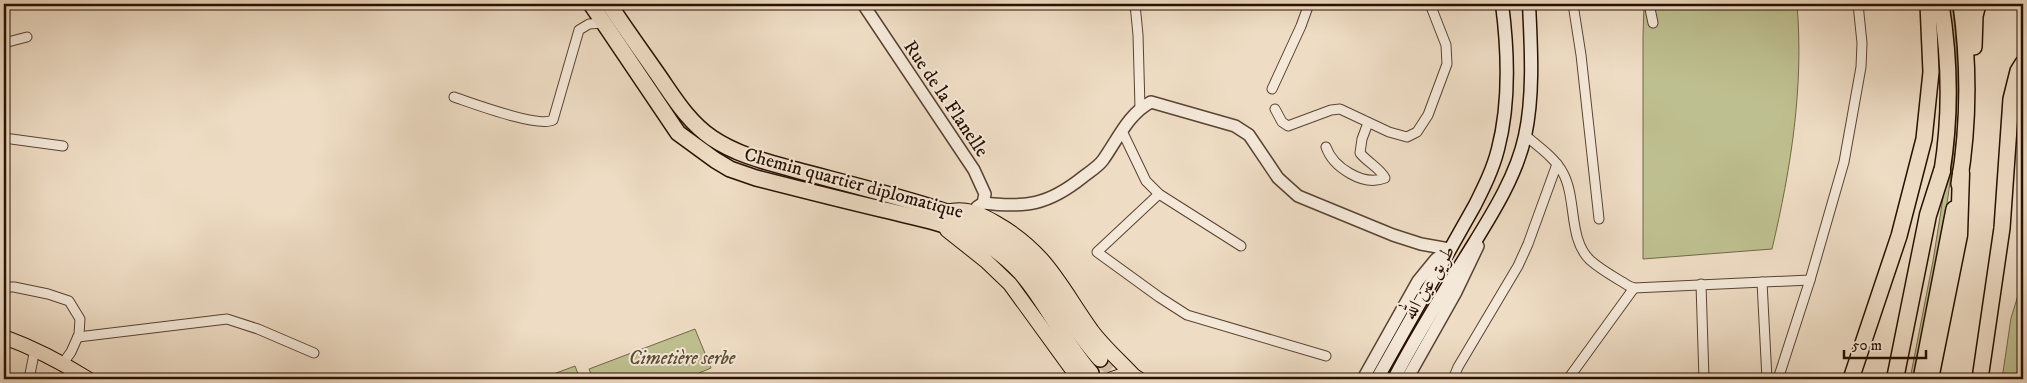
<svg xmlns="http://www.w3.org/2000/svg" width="2027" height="383" font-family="'IM FELL DW Pica',Amiri,serif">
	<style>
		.green { fill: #bebf90; stroke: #736848 }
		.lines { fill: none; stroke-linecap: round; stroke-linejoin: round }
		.trunk-tunnel { stroke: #d0bda7; stroke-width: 15; stroke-dasharray: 15 8; stroke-linecap: butt }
		.minor-casing { stroke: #5a4331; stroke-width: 11 }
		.tertiary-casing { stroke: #5a4331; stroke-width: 14 }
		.secondary-casing { stroke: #281000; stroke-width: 15 }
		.primary-casing { stroke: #281000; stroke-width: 16 }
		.trunk-casing { stroke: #281000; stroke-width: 18 }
		.motorway-casing { stroke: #281000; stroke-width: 19 }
		.minor { stroke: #f4e8d9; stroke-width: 9 }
		.tertiary { stroke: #f4e8d9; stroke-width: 11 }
		.secondary { stroke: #f4e8d9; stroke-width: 12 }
		.primary { stroke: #eedcc4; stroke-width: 14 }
		.trunk { stroke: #eedcc4; stroke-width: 15 }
		.motorway { stroke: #eedcc4; stroke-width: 16 }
		.labels { text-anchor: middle; stroke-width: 4; stroke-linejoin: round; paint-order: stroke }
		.street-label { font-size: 19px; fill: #281000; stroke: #f4e8d9 }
		.park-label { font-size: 19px; font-style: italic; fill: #5c4d32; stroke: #f4e8d9 }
	</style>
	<rect width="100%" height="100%" fill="#eedcc4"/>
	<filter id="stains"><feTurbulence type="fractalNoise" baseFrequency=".004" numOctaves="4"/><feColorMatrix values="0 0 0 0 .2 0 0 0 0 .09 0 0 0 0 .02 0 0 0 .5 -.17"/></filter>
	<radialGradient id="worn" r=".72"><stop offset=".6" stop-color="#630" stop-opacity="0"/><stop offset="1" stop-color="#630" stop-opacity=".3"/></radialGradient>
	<g class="green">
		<path d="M1644,4H1797C1804,87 1791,168 1772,249L1643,259V36Z"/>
		<path d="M1948,4H1952C1970,128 1938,252 1916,375L1915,379H1910L1933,261L1948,166Z"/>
		<path d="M2023,279V379H2002L2011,318Z"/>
		<path d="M695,329L711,368L687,378V379H593L589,369Z"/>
		<path d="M575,366L580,379H540Z"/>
	</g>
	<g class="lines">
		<path class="trunk-tunnel" d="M1100,359L1124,379"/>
		<g class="minor-casing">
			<g id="minor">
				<path d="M1135,4L1138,35L1140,108"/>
				<path d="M1573,4L1581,55L1599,219"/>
				<path d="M1649,4L1653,23"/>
				<path d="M4,43L27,37"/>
				<path d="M1272,89L1301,26L1309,4"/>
				<path d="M454,97C472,103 538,128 553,120L579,30L589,24L603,23"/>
				<path d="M1275,109L1282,122L1288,126L1331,110L1340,109L1389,132L1407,137L1417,132L1428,115L1447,64L1446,45L1430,4"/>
				<path d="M1122,131L1146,181L1159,194L1241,246"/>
				<path d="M1526,136C1539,147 1555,158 1563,173C1577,199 1568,239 1590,260C1601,270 1616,278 1629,286L1634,288L1810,280"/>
				<path d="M4,138L63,146"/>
				<path d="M1326,147C1333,167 1363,187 1385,178C1380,168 1367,162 1360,153L1362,139L1368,123"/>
				<path d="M1159,194L1097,252L1159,297L1187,315L1326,356"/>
				<path d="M1762,282L1767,379"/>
				<path d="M1701,284L1704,379"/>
				<path d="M4,287H14L48,294L69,301L80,319L79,334L71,352L63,363"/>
				<path d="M78,337L227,319L258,329L314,353"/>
				<path d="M29,379L35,349"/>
				<path d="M1453,379L1458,367L1518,266L1528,244L1557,164"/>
				<path d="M1568,379L1634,288"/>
				<path d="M1778,379L1810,280L1844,162L1861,67L1862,43L1858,4"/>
			</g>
		</g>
		<g class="tertiary-casing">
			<g id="tertiary">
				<path d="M863,4L974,170L985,194L983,203L977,207"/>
				<path d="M983,203C1026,208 1048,205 1083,177C1089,172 1098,167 1103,160C1118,139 1128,114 1151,102L1235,126L1249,135L1278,178L1298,196L1393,235L1421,244L1449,249"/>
				<path d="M1363,379L1418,281L1436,259L1449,249"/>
				<path d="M1407,379L1456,292L1478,246"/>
			</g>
		</g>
		<g class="secondary-casing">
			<g id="secondary">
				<path d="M1377,379L1475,205C1484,187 1493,169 1498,149C1510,103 1508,50 1502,4"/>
				<path d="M1394,379C1415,338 1440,298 1465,258C1487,222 1516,179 1525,136C1534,95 1531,46 1529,4"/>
			</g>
		</g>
		<g class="primary-casing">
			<g id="primary">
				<path d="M946,212C965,207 979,213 996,223C1047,252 1060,286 1092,331C1104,347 1120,361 1134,376L1139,379"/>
				<path d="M947,230L986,261L1010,284L1079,379"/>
				<path d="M4,337C34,348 61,362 88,379"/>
				<path d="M1112,379L1124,375L1134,376"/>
			</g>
		</g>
		<g class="trunk-casing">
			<g id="trunk">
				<path d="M591,4L678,133L715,160L730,169L756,178C799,189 842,200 885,210C913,217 943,222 969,235C988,243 1007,258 1021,273C1048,304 1064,343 1091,373"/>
				<path d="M609,4C624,27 640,49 656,72C673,96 687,121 712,138C737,155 767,162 796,170C841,182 886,193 931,207C953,214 974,220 993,233C1041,265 1063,317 1100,359"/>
				<path d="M1941,4C1950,60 1951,115 1942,171"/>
				<path d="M1974,47L1975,16L1978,4"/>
				<path d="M1959,184C1969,125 1969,63 1961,4"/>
				<path d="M1851,379L1899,236L1924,139L1931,72L1928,4"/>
				<path d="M1921,379L1954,209"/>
				<path d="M1980,379L2002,228L2011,99L2018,71L2023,63"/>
			</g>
		</g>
		<g class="motorway-casing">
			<g id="motorway">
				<path d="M1895,379L1928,215L1942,171"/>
				<path d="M1930,379L1959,235L1961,173"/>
			</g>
		</g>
		<use href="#minor" class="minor"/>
		<use href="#tertiary" class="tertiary"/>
		<use href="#secondary" class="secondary"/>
		<use href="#primary" class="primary"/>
		<use href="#trunk" class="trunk"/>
		<use href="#motorway" class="motorway"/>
	</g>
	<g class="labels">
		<g class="street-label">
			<text transform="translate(947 98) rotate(56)" y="7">Rue de la Flanelle</text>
			<text transform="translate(854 182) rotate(15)" y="7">Chemin quartier diplomatique</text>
			<text transform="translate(1428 282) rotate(-59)" y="7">طريق عين الله</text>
		</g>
		<g class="park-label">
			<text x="682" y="364">Cimetière serbe</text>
		</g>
	</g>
	<rect width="2027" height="383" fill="none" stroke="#eedcc4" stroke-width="20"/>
	<rect x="5" y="5" width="2017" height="373" fill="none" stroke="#281000" stroke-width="2.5"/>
	<rect x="10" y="10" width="2007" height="363" fill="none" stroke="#281000"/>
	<path d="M1844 350v8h82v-8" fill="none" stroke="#281000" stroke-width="2.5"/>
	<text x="1852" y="350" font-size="15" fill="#281000" stroke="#f4e8d9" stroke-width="4" paint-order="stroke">50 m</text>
	<rect width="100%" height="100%" filter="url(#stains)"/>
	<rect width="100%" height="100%" fill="url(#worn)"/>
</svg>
